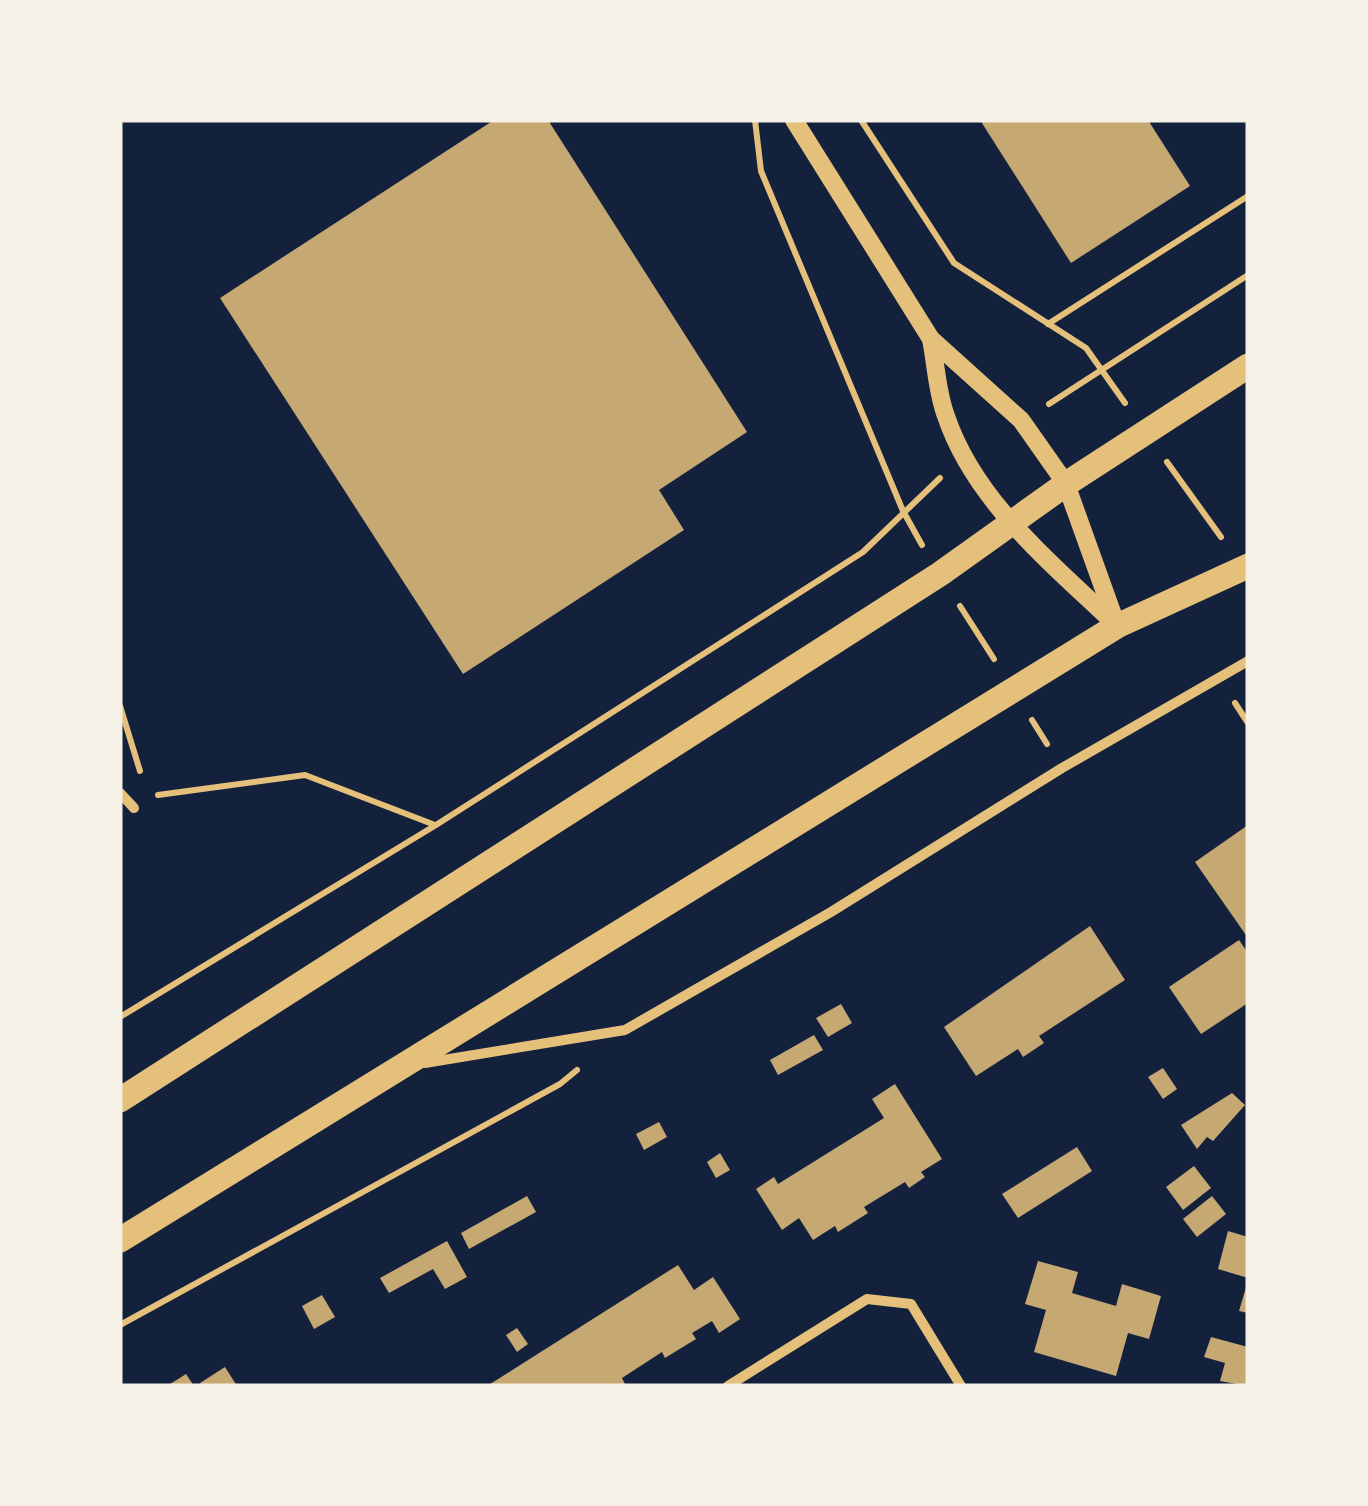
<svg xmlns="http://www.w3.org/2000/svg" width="1368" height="1506" font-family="Commissioner,sans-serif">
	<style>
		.building { fill: #c6a872 }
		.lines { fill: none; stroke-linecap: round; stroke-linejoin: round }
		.path { stroke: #e5c07b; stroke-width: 6 }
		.minor { stroke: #e5c07b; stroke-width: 10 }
		.tertiary { stroke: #e5c07b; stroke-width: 18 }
		.primary { stroke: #e5c07b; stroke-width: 25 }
	</style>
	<rect width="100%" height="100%" fill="#14213d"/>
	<g class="building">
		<path d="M494,120H548L747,432L659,490L684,530L463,674L220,298Z"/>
		<path d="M980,120H1148L1190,186L1071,263Z"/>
		<path d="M1248,825V938L1195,862Z"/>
		<path d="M1090,926L1125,980L1039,1036L1044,1043L1023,1057L1018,1049L976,1076L944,1027Z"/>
		<path d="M1239,940L1248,953V1003L1201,1034L1169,987Z"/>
		<path d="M841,1004L852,1023L828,1037L816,1018Z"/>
		<path d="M814,1035L823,1050L778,1075L770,1060Z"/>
		<path d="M1163,1068L1177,1089L1163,1099L1148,1077Z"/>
		<path d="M895,1084L942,1159L921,1172L925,1177L909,1188L905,1182L864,1207L868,1213L838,1232L835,1226L813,1240L799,1218L782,1230L756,1189L774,1177L778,1184L884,1118L872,1099Z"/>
		<path d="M1232,1093L1245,1105L1213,1141L1207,1137L1197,1149L1181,1125Z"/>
		<path d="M659,1122L667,1137L644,1150L636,1134Z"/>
		<path d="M1077,1147L1092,1171L1018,1218L1002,1194Z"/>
		<path d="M720,1153L730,1170L716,1178L707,1162Z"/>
		<path d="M1194,1166L1211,1188L1183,1210L1166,1187Z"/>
		<path d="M527,1196L536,1212L469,1249L461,1233Z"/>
		<path d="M1212,1196L1226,1214L1197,1237L1183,1219Z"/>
		<path d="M1228,1231L1248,1237V1278L1218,1269Z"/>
		<path d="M447,1241L467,1277L445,1289L433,1269L389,1293L380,1278Z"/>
		<path d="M1038,1261L1078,1272L1072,1293L1116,1306L1122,1284L1161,1296L1149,1339L1128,1333L1116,1376L1034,1352L1046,1310L1025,1304Z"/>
		<path d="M678,1265L694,1290L713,1277L740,1319L719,1333L712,1321L692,1333L696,1339L665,1358L662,1352L622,1378L625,1384L621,1386H487Z"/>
		<path d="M1247,1284H1248V1313L1239,1311Z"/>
		<path d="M322,1295L335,1317L314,1329L302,1306Z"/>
		<path d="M517,1328L528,1344L517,1352L506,1335Z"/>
		<path d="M1211,1337L1248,1347V1386L1220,1381L1225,1363L1204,1357Z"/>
		<path d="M225,1367L237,1386H202L200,1383Z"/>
		<path d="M186,1374L194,1386H167Z"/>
	</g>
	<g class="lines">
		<g class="path">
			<path d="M755,120L761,171L903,511L922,545"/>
			<path d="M861,120L954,263L1086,348L1125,403"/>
			<path d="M1048,324L1248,196"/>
			<path d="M1049,404L1248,275"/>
			<path d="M1167,462L1221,537"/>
			<path d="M960,606L994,659"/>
			<path d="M1235,703L1248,723"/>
			<path d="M120,706L140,771"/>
			<path d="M1032,720L1047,744"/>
			<path d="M158,795L305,775L435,825"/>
			<path d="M120,1017L436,825L863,552L940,478"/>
			<path d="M120,1325L560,1084L577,1070"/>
		</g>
		<g class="minor">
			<path d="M120,793L134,808"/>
			<path d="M425,1063L625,1030L831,912L1062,768L1248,661"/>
			<path d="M728,1386L867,1299L911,1304L961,1386"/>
		</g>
		<g class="tertiary">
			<path d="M794,120L931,339L1021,420L1066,484L1117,626"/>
			<path d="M931,339C936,364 937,393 946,416C974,500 1050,562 1112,621"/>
		</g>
		<g class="primary">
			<path d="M120,1100L940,574L1066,484L1248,366"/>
			<path d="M120,1240L1117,626L1248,566"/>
		</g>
	</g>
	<rect width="1368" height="1506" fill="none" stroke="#f6f1e7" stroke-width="245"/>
</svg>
